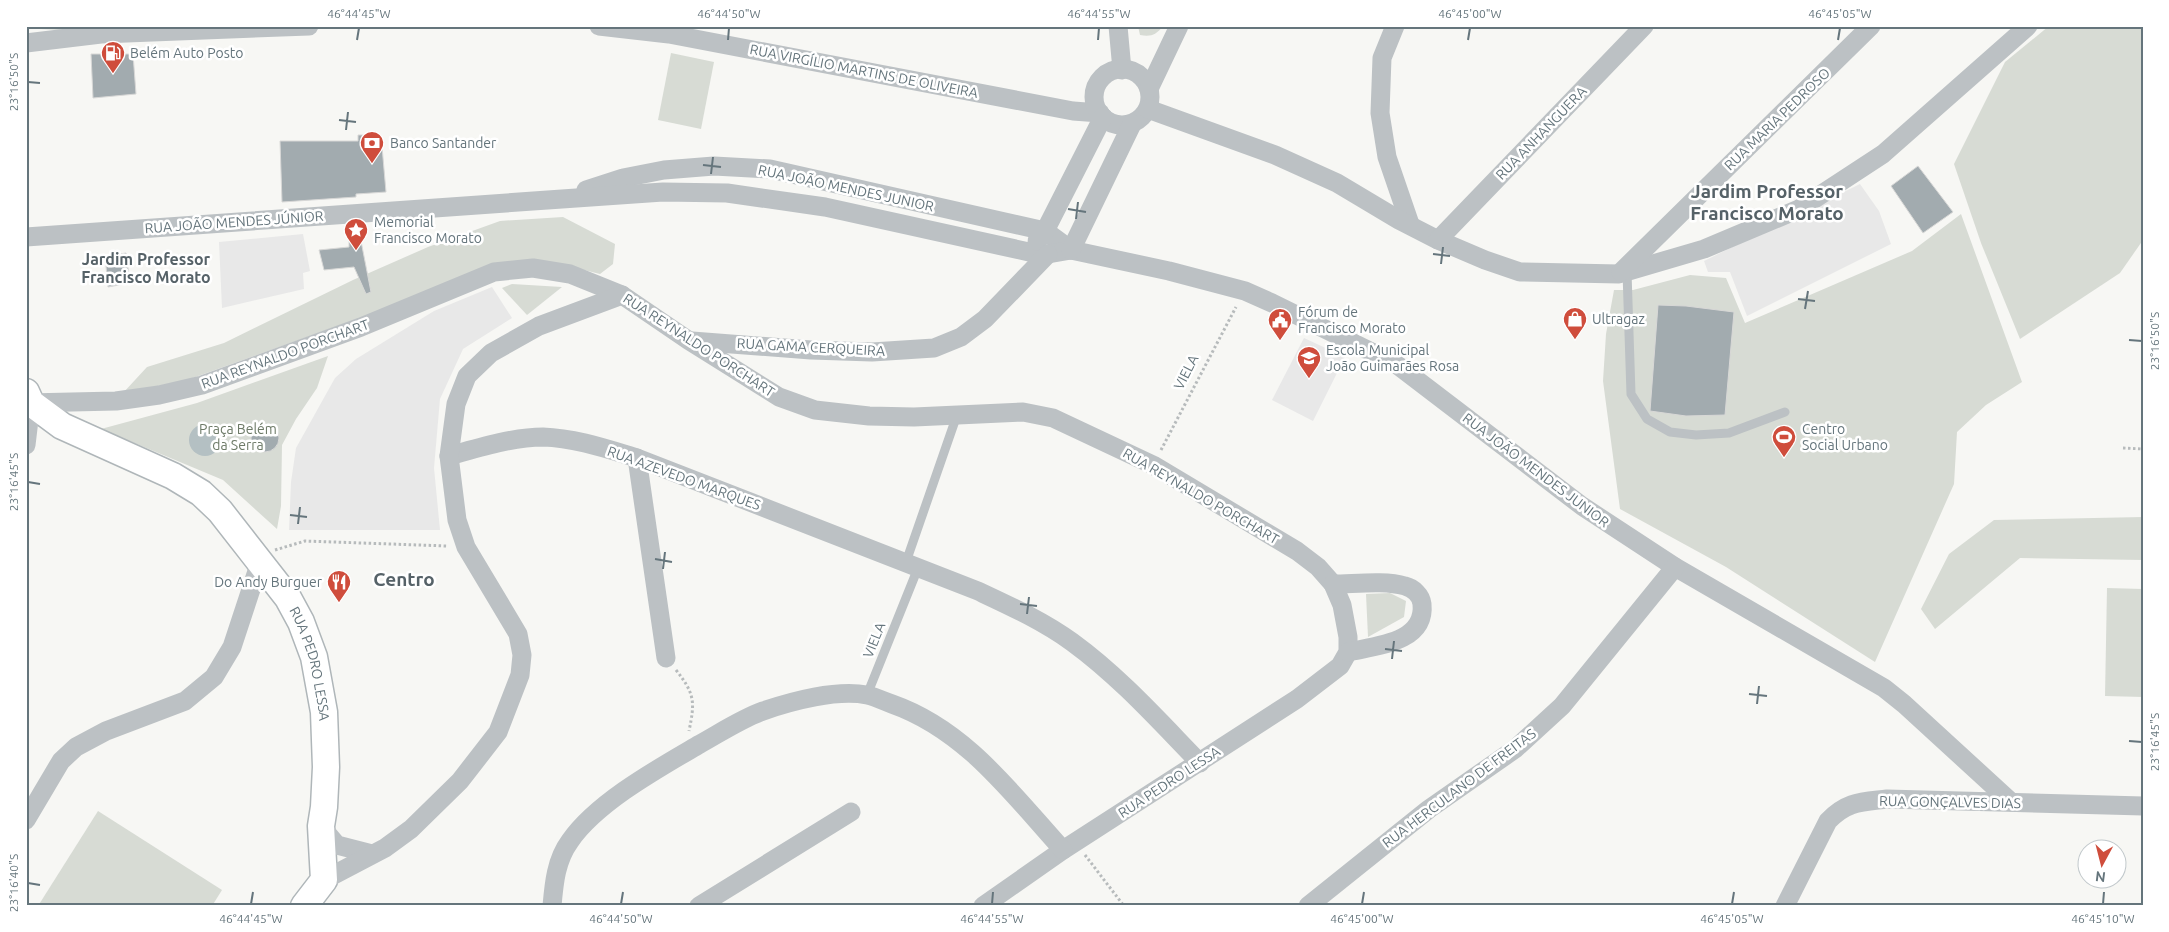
<svg xmlns="http://www.w3.org/2000/svg" width="2169" height="932" font-family="Ubuntu,sans-serif">
	<style>
		.built { fill: #e8e8e8 }
		.green { fill: #d7dbd4 }
		.water { fill: #b4c0c3 }
		.building { fill: #a2abaf; stroke: #d8d8d7 }
		.lines { fill: none; stroke-linecap: round; stroke-linejoin: round }
		.secondary-casing { stroke: #afb6b9; stroke-width: 29 }
		.path { stroke: #b7bbbc; stroke-width: 3; stroke-dasharray: 2.5 2.5; stroke-linecap: butt }
		.service { stroke: #bcc1c4; stroke-width: 9 }
		.minor { stroke: #bcc1c4; stroke-width: 19 }
		.secondary { stroke: #fff; stroke-width: 26 }
		.ticks { fill: none; stroke: #65757c; stroke-width: 2 }
		.labels { text-anchor: middle; stroke-width: 5; stroke-linejoin: round; paint-order: stroke }
		.poi-label { font-size: 14px; fill: #65757c; stroke: #fff; text-anchor: start }
		.street-label { font-size: 14px; fill: #65757c; stroke: #fff }
		.park-label { font-size: 14px; fill: #6d7a67; stroke: #fff }
		.quarter-label { font-size: 16px; font-weight: bold; fill: #566268; stroke: #fff }
		.district-label { font-size: 19px; font-weight: bold; fill: #566268; stroke: #fff }
		.neatline { fill: none; stroke: #65757c; stroke-width: 2 }
		.ticks-label { font-size: 12px; text-anchor: middle; fill: #65757c }
	</style>
	<rect width="100%" height="100%" fill="#f7f7f4"/>
	<g class="built">
		<path d="M1860,184L1879,211L1891,244L1747,316L1730,272H1708L1704,261Z"/>
		<path d="M303,234L310,271L303,273L304,289L222,308L219,242Z"/>
		<path d="M492,287L512,318L463,349L440,399L434,468L440,530H289L291,482L296,448L335,378L356,359L434,311Z"/>
		<path d="M1304,338L1345,357L1313,421L1272,400Z"/>
	</g>
	<g class="green">
		<path d="M33,26H89L81,31L39,29Z"/>
		<path d="M1138,26H1163C1156,35 1151,37 1140,35Z"/>
		<path d="M2049,26H2143V240L2120,273L2020,339L1981,243L1954,164L2005,62Z"/>
		<path d="M671,53L714,62L701,129L658,120Z"/>
		<path d="M1961,214L2022,382L1986,405L1957,432L1954,484L1875,662L1726,567L1620,509L1603,381L1606,334L1614,290H1633L1690,275L1726,278L1745,323L1912,251Z"/>
		<path d="M563,217L615,244L613,264L600,274L556,263L518,261L187,380L123,393L147,367L224,343L353,280L428,247L500,221Z"/>
		<path d="M512,284L562,287L527,315L502,288Z"/>
		<path d="M328,356L317,388L296,419L282,445L281,506L277,529L223,480L101,429L197,403Z"/>
		<path d="M2143,517V560L2020,558L1935,629L1921,609L1949,554L1994,520Z"/>
		<path d="M2107,588L2143,589V697L2105,696Z"/>
		<path d="M1390,593L1406,601L1404,617L1368,637L1366,594Z"/>
		<path d="M98,811L222,890L212,906H38Z"/>
	</g>
	<circle class="water" cx="205" cy="440" r="16"/>
	<g class="building">
		<path d="M91,54H133L136,94L93,98Z"/>
		<path d="M358,135H381L386,192L356,194V197L282,202L280,141H358Z"/>
		<path d="M1918,166L1953,212L1923,233L1891,186Z"/>
		<path d="M349,241H361L371,292L366,294L354,267L324,270L319,250L349,247Z"/>
		<path d="M126,253L130,283L108,287L105,256Z"/>
		<path d="M1658,305L1686,306L1734,312L1725,415L1686,416L1650,411Z"/>
		<circle cx="265" cy="438" r="14"/>
	</g>
	<g class="lines">
		<g class="secondary-casing">
			<g id="secondary">
				<path id="s1" d="M26,392L31,403L62,426L173,476L201,493L220,511L288,598L301,622L314,657L324,712L326,767L324,807L321,826L324,880L304,906"/>
			</g>
		</g>
		<g class="path">
			<path d="M2123,448L2143,449"/>
			<path d="M1161,450L1236,307"/>
			<path d="M275,550L305,541L447,546"/>
			<path d="M676,670C695,694 695,702 689,731"/>
			<path d="M1085,855L1124,906"/>
		</g>
		<g class="service">
			<path d="M1627,272L1631,394L1647,419L1670,432L1696,435L1729,433L1785,412"/>
			<path d="M906,562L957,415"/>
			<path d="M867,695L918,568"/>
		</g>
		<g class="minor">
			<path d="M599,26L669,34L1073,111L1100,113"/>
			<path d="M1118,26L1122,70"/>
			<path d="M1395,26L1382,58L1380,113L1387,157L1410,224"/>
			<path d="M26,43L101,34L309,26"/>
			<circle cx="1122" cy="97" r="28"/>
			<path d="M1149,89L1179,26"/>
			<path d="M1148,109L1275,155L1337,183L1399,220L1438,240L1485,260L1520,272L1619,274L1704,249L1799,209L1883,154L2028,26"/>
			<path d="M586,190L623,178L664,170L714,166L770,169L1045,231L1071,250"/>
			<path d="M26,237L562,199L663,192L727,193L825,207L1029,252L1048,254L1071,250L1169,271L1245,291L1272,303L1396,364L1582,506L1675,567L1884,688L1904,704L2011,802"/>
			<path d="M1438,240L1644,26"/>
			<path d="M1037,241L1045,231L1103,117"/>
			<path d="M1071,250L1132,124"/>
			<path d="M1621,272L1871,26"/>
			<path d="M692,341L811,350L872,352L934,348L961,337L985,319L1048,254"/>
			<path d="M27,403L116,401L159,395L202,385L361,327L494,272L533,268L570,274L622,295L688,340L779,397L815,410L869,416L914,417L1023,412L1053,418L1153,465L1297,551L1318,567L1333,584L1342,605L1348,637V652L1340,666L1297,699L1063,850L983,906"/>
			<path d="M26,445L31,403"/>
			<path d="M449,456C477,448 513,437 543,437C575,438 607,449 637,458L978,591C1010,606 1043,621 1072,642C1120,677 1159,721 1200,763"/>
			<path d="M637,458L666,658"/>
			<path d="M1333,584C1354,584 1385,580 1405,586C1413,588 1421,595 1422,604C1426,643 1375,646 1348,652"/>
			<path d="M26,820L61,761L76,747L106,731L185,701L214,677L232,647L260,562"/>
			<path d="M321,826L337,845L372,854"/>
			<path d="M324,880L385,848L411,829L460,781L498,732L520,675L522,655L518,634L466,547L457,520L449,456L456,404L467,376L491,353L539,326L622,295"/>
			<path d="M552,906C554,883 556,860 570,841C597,802 659,768 700,744C720,733 741,719 763,711C792,701 837,689 867,695C876,697 884,701 892,704C966,730 1012,794 1063,850"/>
			<path d="M699,906L851,812"/>
			<path d="M1308,906L1429,809L1515,749L1562,706L1675,567"/>
			<path d="M1785,906L1828,821C1847,801 1862,802 1887,799L2143,806"/>
		</g>
		<use href="#secondary" class="secondary"/>
	</g>
	<path class="ticks" d="M357,40L359,28M728,40L729,28M1098,40L1099,28M1468,40L1470,28M1838,40L1840,28M28,82L40,83M339,120L356,122M346,130L348,112M703,165L721,167M711,174L713,157M1068,209L1086,212M1076,219L1078,202M1433,254L1450,256M1441,264L1443,247M1798,299L1815,301M1805,309L1808,291M2129,340L2142,341M28,482L40,484M290,515L307,517M298,524L300,507M655,559L672,562M663,569L665,552M1020,604L1037,606M1027,614L1029,597M1385,649L1402,651M1392,659L1394,641M1749,694L1767,696M1757,704L1759,686M2129,741L2142,742M28,883L40,885M251,904L253,892M621,904L623,892M992,904L993,892M1362,904L1364,892M1732,904L1734,892M2103,904L2104,892"/>
	<defs>
		<g id="fuel-pin" transform="scale(1.25)"><path d="M0 17L-7.5 6A9.5 9.5 0 1 1 7.5 6Z" fill="#cf4d3c" stroke="#fff"/><path d="M-5.5-6h7V0h2V4h1.3V-2.5L3-4.5l.8-.8L6-3V5H2.5V1h-1V6h-7ZM-4.2-4.7v3.2H.2V-4.7Z" fill="#fff"/></g>
		<g id="bank-pin" transform="scale(1.25)"><path d="M0 17L-7.5 6A9.5 9.5 0 1 1 7.5 6Z" fill="#cf4d3c" stroke="#fff"/><path d="M-6-4H6V4H-6ZM0-2.3a2.3 2.3 0 1 0 0 4.6a2.3 2.3 0 1 0 0-4.6Z" fill="#fff"/></g>
		<g id="sight-pin" transform="scale(1.25)"><path d="M0 17L-7.5 6A9.5 9.5 0 1 1 7.5 6Z" fill="#cf4d3c" stroke="#fff"/><path d="M0-6L1.8-2.2L6-1.7L2.9 1.2L3.7 5.4L0 3.3L-3.7 5.4L-2.9 1.2L-6-1.7L-1.8-2.2Z" fill="#fff"/></g>
		<g id="shop-pin" transform="scale(1.25)"><path d="M0 17L-7.5 6A9.5 9.5 0 1 1 7.5 6Z" fill="#cf4d3c" stroke="#fff"/><path d="M-5-2.5h2.3a2.7 3.5 0 0 1 5.4 0H5L5.5 6h-11ZM-1.5-2.5h3a1.5 2.3 0 0 0-3 0Z" fill="#fff"/></g>
		<g id="civic-pin" transform="scale(1.25)"><path d="M0 17L-7.5 6A9.5 9.5 0 1 1 7.5 6Z" fill="#cf4d3c" stroke="#fff"/><path d="M-.6-6.5H3V-4.5H.6V-3L4-1V1h2V6H-6V1h2V-1L-.6-3ZM-1.2 2.5V6h2.4V2.5Z" fill="#fff"/></g>
		<g id="school-pin" transform="scale(1.25)"><path d="M0 17L-7.5 6A9.5 9.5 0 1 1 7.5 6Z" fill="#cf4d3c" stroke="#fff"/><path d="M0-5L7-2L0 1L-7-2ZM-4 1L0 2.5L4 1V4Q0 6-4 4Z" fill="#fff"/></g>
		<g id="stadium-pin" transform="scale(1.25)"><path d="M0 17L-7.5 6A9.5 9.5 0 1 1 7.5 6Z" fill="#cf4d3c" stroke="#fff"/><path d="M0-5a6.5 5 0 1 0 0 10a6.5 5 0 1 0 0-10ZM-3.5-1.8h7v3.6h-7Z" fill="#fff"/></g>
		<g id="restaurant-pin" transform="scale(1.25)"><path d="M0 17L-7.5 6A9.5 9.5 0 1 1 7.5 6Z" fill="#cf4d3c" stroke="#fff"/><path d="M-5-6h1v4h1v-4h1v4h1v-4h1v5L-1.5 .5V6h-2V.5L-5-1ZM5-6V6H3V1.5H1.5Q1.5-4 5-6Z" fill="#fff"/></g>
	</defs>
	<g fill-rule="evenodd">
		<use href="#fuel-pin" x="113" y="53"/>
		<use href="#bank-pin" x="372" y="143"/>
		<use href="#sight-pin" x="356" y="230"/>
		<use href="#shop-pin" x="1575" y="319"/>
		<use href="#civic-pin" x="1280" y="320"/>
		<use href="#school-pin" x="1309" y="358"/>
		<use href="#stadium-pin" x="1784" y="437"/>
		<use href="#restaurant-pin" x="339" y="582"/>
	</g>
	<g class="labels">
		<g class="poi-label">
			<text x="130" y="58">Belém Auto Posto</text>
			<text x="390" y="148">Banco Santander</text>
			<text x="374" y="227">Memorial<tspan x="374" dy="16">Francisco Morato</tspan></text>
			<text x="1298" y="317">Fórum de<tspan x="1298" dy="16">Francisco Morato</tspan></text>
			<text x="1592" y="324">Ultragaz</text>
			<text x="1326" y="355">Escola Municipal<tspan x="1326" dy="16">João Guimarães Rosa</tspan></text>
			<text x="1802" y="434">Centro<tspan x="1802" dy="16">Social Urbano</tspan></text>
			<text x="322" y="587" text-anchor="end">Do Andy Burguer</text>
		</g>
		<g class="street-label">
			<text transform="translate(864 71) rotate(11)" y="5">RUA VIRGÍLIO MARTINS DE OLIVEIRA</text>
			<text transform="translate(1777 119) rotate(-44)" y="5">RUA MARIA PEDROSO</text>
			<text transform="translate(1541 133) rotate(-46)" y="5">RUA ANHANGUERA</text>
			<text transform="translate(846 188) rotate(12)" y="5">RUA JOÃO MENDES JUNIOR</text>
			<text transform="translate(234 222) rotate(-4)" y="5">RUA JOÃO MENDES JÚNIOR</text>
			<text transform="translate(699 345) rotate(33)" y="5">RUA REYNALDO PORCHART</text>
			<text transform="translate(811 347) rotate(3)" y="5">RUA GAMA CERQUEIRA</text>
			<text transform="translate(285 354) rotate(-20)" y="5">RUA REYNALDO PORCHART</text>
			<text transform="translate(1186 372) rotate(-63)" y="5">VIELA</text>
			<text transform="translate(1536 470) rotate(37)" y="5">RUA JOÃO MENDES JUNIOR</text>
			<text transform="translate(684 478) rotate(20)" y="5">RUA AZEVEDO MARQUES</text>
			<text transform="translate(1201 496) rotate(30)" y="5">RUA REYNALDO PORCHART</text>
			<text transform="translate(874 640) rotate(-68)" y="5">VIELA</text>
			<text dy="5" stroke="none"><textPath href="#s1" startOffset="412">RUA PEDRO LESSA</textPath></text>
			<text transform="translate(1169 782) rotate(-33)" y="5">RUA PEDRO LESSA</text>
			<text transform="translate(1459 788) rotate(-37)" y="5">RUA HERCULANO DE FREITAS</text>
			<text transform="translate(1950 802) rotate(1)" y="5">RUA GONÇALVES DIAS</text>
		</g>
		<g class="park-label">
			<text x="238" y="434">Praça Belém<tspan x="238" dy="16">da Serra</tspan></text>
		</g>
		<g class="quarter-label">
			<text x="146" y="265">Jardim Professor<tspan x="146" dy="18">Francisco Morato</tspan></text>
		</g>
		<g class="district-label">
			<text x="1767" y="198">Jardim Professor<tspan x="1767" dy="22">Francisco Morato</tspan></text>
			<text x="404" y="586">Centro</text>
		</g>
	</g>
	<rect width="2169" height="932" fill="none" stroke="#ffffff" stroke-width="55"/>
	<g transform="translate(2102 864) rotate(187)"><circle r="24" fill="#ffffff" stroke="#c1c8cb"/>
	<path d="M0-4L9 19L0 12L-9 19Z" fill="#cf4d3c"/>
	<text y="-8" font-size="14" font-weight="bold" text-anchor="middle" fill="#65757c">N</text>
	</g>
	<rect x="28" y="28" width="2114" height="876" class="neatline"/>
	<g class="ticks-label">
		<text x="359" y="18">46°44'45"W</text>
		<text x="729" y="18">46°44'50"W</text>
		<text x="1099" y="18">46°44'55"W</text>
		<text x="1470" y="18">46°45'00"W</text>
		<text x="1840" y="18">46°45'05"W</text>
		<text transform="translate(14 82) rotate(-90)" y="4">23°16'50"S</text>
		<text transform="translate(2155 341) rotate(-90)" y="4">23°16'50"S</text>
		<text transform="translate(14 482) rotate(-90)" y="4">23°16'45"S</text>
		<text transform="translate(2155 742) rotate(-90)" y="4">23°16'45"S</text>
		<text transform="translate(14 883) rotate(-90)" y="4">23°16'40"S</text>
		<text x="251" y="923">46°44'45"W</text>
		<text x="621" y="923">46°44'50"W</text>
		<text x="992" y="923">46°44'55"W</text>
		<text x="1362" y="923">46°45'00"W</text>
		<text x="1732" y="923">46°45'05"W</text>
		<text x="2103" y="923">46°45'10"W</text>
	</g>
</svg>
